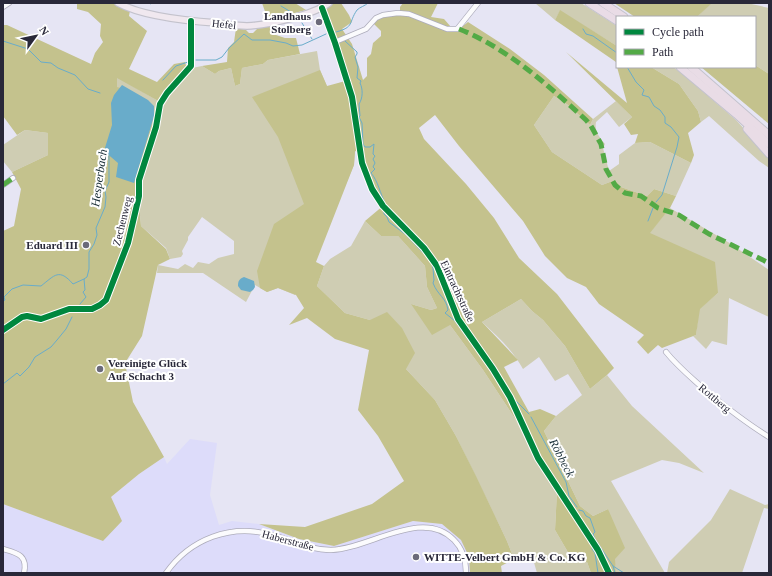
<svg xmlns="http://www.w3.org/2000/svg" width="772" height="576" font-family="Georgia,serif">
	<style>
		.built { fill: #dddcfa }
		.green { fill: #cfcdb3 }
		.forest { fill: #c4c28d }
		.water { fill: #69acca }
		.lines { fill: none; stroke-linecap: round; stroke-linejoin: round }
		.stream { stroke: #69acca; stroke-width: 1 }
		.minor-casing { stroke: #adacbb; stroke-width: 6 }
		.major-casing { stroke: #c3c2cc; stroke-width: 8 }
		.highway-casing { stroke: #c3c2cc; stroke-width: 9 }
		.minor { stroke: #fbfbfd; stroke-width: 4.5 }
		.major { stroke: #f0e8ef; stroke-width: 5.5 }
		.highway { stroke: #e9dce6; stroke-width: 7 }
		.quiet { stroke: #53aa46; stroke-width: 5; stroke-dasharray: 10 5; stroke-linecap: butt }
		.cycleway-casing { stroke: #fff; stroke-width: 8 }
		.cycleway { stroke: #00873e; stroke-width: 6 }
		.poi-dot { fill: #6b6a7a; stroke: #fff; stroke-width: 1.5 }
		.labels { text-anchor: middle; stroke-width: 4; stroke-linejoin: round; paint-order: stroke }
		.poi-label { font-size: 11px; font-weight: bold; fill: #292839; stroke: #fff; text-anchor: end }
		.street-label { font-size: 11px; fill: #292839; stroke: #fff }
		.water-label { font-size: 12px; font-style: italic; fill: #1a2f38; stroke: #fff }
	</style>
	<rect width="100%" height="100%" fill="#e6e5f4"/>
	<path class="built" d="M190,439L217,443L210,495L219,525L232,521L259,524L299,539L334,546L413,521L443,524L461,539L469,557L470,573H3V504L103,541L110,498L139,474L164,457L167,464Z"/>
	<g class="green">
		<path d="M535,3H581L617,26V46L560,11L555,20Z"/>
		<path d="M711,3H747L769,8V74L755,65V17H697Z"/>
		<path d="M317,51L320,70L355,151L354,165L324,235L295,295L278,288L267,292L255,285L246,302L203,273H157L158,265L178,269L185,264L193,268L198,262L209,264L218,258L234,254V241L202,217L188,237V240L182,251L183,254L181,257L170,259L166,248L141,226L137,182L117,87V77L160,102L187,69L202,66L215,74L219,71L231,68L235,86L240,84L242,68L263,64L268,60Z"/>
		<path d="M651,67H673L679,71L736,120L769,156V168L759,161L709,116L701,122L698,111L679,84Z"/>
		<path d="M554,96L568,105L590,125L593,119L616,101L632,117L619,127L607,112L596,122C594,131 600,138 605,144L603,148L609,171L619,164V155L635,143L650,142L691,163L676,196L654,189L647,196L621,187L615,180L602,185L552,152L534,125Z"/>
		<path d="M25,130L48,133V155L12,172L3,161V145Z"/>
		<path d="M670,208L728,242L769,270V317L729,298L727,345L712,341L706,349L693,336L696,335L699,309L718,293L649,233Z"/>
		<path d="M365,221L381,236H398L425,266L427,287L437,308L431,310L411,304L450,325L483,370L527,437L557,491L555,530L569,554L587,562L591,573H537L533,559H514L507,541L456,436L435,400L406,369L370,320L345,313L317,286L324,266L330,259L351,246Z"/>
		<path d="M521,299L532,311L543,320L565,346L590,389L607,375L632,406L704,473L679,463L662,460L611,481L665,573H614L616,572L608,509L593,516L580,506L544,431L556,416L582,395L568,374L555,381L539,357L523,369C513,350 497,336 482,322Z"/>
		<path d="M730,489L765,505L769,504V509L764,508L742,573H667L669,562L711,520Z"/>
	</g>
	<g class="forest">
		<path d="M77,3H126L131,5L129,16L147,31L129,69L157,82L174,64L185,62L187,69L160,102L117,78V87L124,89L150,118L154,131L137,182L141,226L166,249L170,259L158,265L142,336L125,363L133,402L164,457L139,474L111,497L122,521L103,541L3,504V231L14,226L21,189L12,172L48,155V133L25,130L17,135L3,116V25H7L91,64L95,53L103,42L100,36L101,24L88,12L77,9Z"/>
		<path d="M262,3H295L306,10L268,20Z"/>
		<path d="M319,3H341L349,15L352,22L342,29L352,44L363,80L367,76V58L371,54L373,43L381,36V31L373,23L381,17L400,14V7L403,3H438L431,17L444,19L451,27L457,31L468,22L510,49L544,75L593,119L590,125L568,105L554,96L534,125L552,152L602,185L615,180L621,187L647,196L654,189L676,196L670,208L650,233L715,262L718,293L700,309L696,335L662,348L658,345L648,354L637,342L644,335L599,304L586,287L567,278L545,256L523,221L459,146L435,115L419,128L424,139L466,184L494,218L519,258L557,294L614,368L607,375L590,389L565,346L543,320L532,311L521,299L482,322L518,360L504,367L529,412L540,409L556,416L544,431L580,506L593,516L608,509L625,548L615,559L616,573H591L587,562L578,563L569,554L555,530L557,491L527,437L483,370L450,325L432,335L411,304L431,310L437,308L427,287L425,266L398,236H381L365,221L384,205L379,199L362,154L355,151L354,165L316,262L324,266L317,286L345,313L370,320L387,312L402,328L415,353L406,369L435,400L456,436L476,476L507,541L514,559L501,566L502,573H470L469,557L461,540L442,524L413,521L334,546L299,539L259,524L305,527L372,504L404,481L378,436L358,410L369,350L335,339L307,318L289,325L304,308L296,295L278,288L267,292L260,288L257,271L274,224L304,204L278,137L252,97L320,70L327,86L349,80L331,30Z"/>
		<path d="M614,3H712L697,17H635Z"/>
		<path d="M560,10L617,46V67L616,62L555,20Z"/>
		<path d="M269,25L273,34L285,38H296L300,54L268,60L263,64L242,68L240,84L235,86L231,68L219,71L215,74L202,66L227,62L228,48L234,42L236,28L246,30L249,33H253L257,29Z"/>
		<path d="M566,52L627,103L617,67H651L679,84L698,111L701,122L688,133L694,155L691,163L650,142L635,143L638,134L631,135L624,124L632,117Z"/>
		<path d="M755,65L769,74V124L701,67H755Z"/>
	</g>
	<g class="water">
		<path d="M122,85L148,100L154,106V116L134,183L116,177L118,163L104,151L112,125L111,103L114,95Z"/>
		<path d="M244,277L254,281L255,287L253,290L250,292L241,290L238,286C238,281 239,279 244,277Z"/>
	</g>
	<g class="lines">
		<g class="stream">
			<path d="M149,3L150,4"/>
			<path d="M281,6L291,12"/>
			<path d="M302,23L312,39"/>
			<path d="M583,29L586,34L593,36L617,53"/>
			<path d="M336,32C355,27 348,23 357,10C360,7 365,6 368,3"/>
			<path d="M3,41L28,49L41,62L51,63L58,68L75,75L88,89L100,93"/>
			<path d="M345,41L357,52V54L355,57L358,67L357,78L361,81L360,83C363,89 363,98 359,104L360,116L359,117L362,123L363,144L365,147H370L374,144L373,154L375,156L373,159L375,163L373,167L375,169L371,173C378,181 380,193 385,203V206"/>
			<path d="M196,60H216L222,57L229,48L244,34L252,40H270L286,43L293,46L302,45L326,34"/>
			<path d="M627,67L636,82L644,90L642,95L649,97L654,106L660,110L665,117V123L671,127L679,137L677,147L662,195L656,202"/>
			<path d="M163,80L176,66L188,62"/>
			<path d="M384,209V214L387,217L389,222L405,234L431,261L433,268L434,280L433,283C438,296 446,297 448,310L445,313L455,321L471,343L488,366L507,397"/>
			<path d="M648,221L653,208"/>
			<path d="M3,301L5,300L4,297L12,289L23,285L41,286C55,275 59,268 73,284L84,279"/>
			<path d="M80,304L86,297L83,292L85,290L84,279L87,277L89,269V252L94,244L97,235L96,228L105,207L106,197L105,191L109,182V155"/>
			<path d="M3,384L17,373L20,376L29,367L35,357L51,347L57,340L66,329L72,317"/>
			<path d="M512,397L529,414"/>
			<path d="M531,417L566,482L569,496L577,507"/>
			<path d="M579,510L583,511L586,516L590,518L595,532L593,534L595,539L613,566L624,573"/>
			<path d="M593,545L592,549L595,553L598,573"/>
			<path d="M613,566L615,573"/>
		</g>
		<g class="minor-casing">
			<g id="minor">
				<path d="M3,7L9,3"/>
				<path d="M322,8L335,43L352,97L362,163L372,189L383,206L424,248L437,266L458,319L493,369L510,397L538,458L598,550L609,573"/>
				<path d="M458,28L478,3"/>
				<path d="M335,42L366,29L376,18L383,15L398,13L409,14L447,29H459"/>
				<path d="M3,185L13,178"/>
				<path d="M3,330L22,317L27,316L41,319L69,309H92L100,305L106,300L128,243L139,196V180L156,127L160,104L167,93L191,66V21"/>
				<path d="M666,352C678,367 692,378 706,391C727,408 746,423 769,437"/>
				<path d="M3,549C17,553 28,555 24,573"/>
				<path d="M166,573C190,539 231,523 272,535C291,540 310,550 331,550C369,549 423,507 454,540C463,549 466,560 466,573"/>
			</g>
		</g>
		<g class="major-casing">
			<path id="major" d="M118,3C142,16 188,21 217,23C227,25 237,26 247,26C268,25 313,15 329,3"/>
		</g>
		<g class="highway-casing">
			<g id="highway">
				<path d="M589,3L617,21"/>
				<path d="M603,3L624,17"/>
				<path d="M680,67L736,114L769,144"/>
				<path d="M691,67L769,135"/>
				<path d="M747,129L769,154"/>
			</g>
		</g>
		<use href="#minor" class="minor"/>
		<use href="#major" class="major"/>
		<use href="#highway" class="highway"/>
		<g class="quiet">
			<path d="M459,29C507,48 548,85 586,120L591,126L601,144L606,169L610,176L615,185L621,190L625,193L641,196L658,208L679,215L709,234L769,263"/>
			<path d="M3,185L13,178"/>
		</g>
		<g class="cycleway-casing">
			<g id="cycleway">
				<path d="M322,8L335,43L352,97L362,163L372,189L383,206L424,248L437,266L458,319L493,369L510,397L538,458L598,550L609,573"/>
				<path d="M3,330L22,317L27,316L41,319L69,309H92L100,305L106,300L128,243L139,196V180L156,127L160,104L167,93L191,66V21"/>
			</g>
		</g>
		<use href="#cycleway" class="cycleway"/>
	</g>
	<g class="poi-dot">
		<circle cx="319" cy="22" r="4"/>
		<circle cx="86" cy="245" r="4"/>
		<circle cx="100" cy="369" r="4"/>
		<circle cx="416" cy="557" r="4"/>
	</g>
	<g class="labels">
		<g class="poi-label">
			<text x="311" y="20">Landhaus<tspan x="311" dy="13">Stolberg</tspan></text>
			<text x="78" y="249">Eduard III</text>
			<text x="108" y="367" text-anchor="start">Vereinigte Glück<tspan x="108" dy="13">Auf Schacht 3</tspan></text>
			<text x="424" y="561" text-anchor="start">WITTE-Velbert GmbH &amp; Co. KG</text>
		</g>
		<g class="street-label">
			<text transform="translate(224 24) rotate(6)" y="4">Hefel</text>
			<text transform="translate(122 221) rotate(-76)" y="4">Zechenweg</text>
			<text transform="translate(458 291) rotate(65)" y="4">Eintrachtstraße</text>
			<text transform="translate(715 398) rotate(40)" y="4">Rottberg</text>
			<text transform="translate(288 540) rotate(15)" y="4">Haberstraße</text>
		</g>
		<g class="water-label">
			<text transform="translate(99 178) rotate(-82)" y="4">Hesperbach</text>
			<text transform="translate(562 458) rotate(63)" y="4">Röbbeck</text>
		</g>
	</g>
	<rect width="772" height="576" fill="none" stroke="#292839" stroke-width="8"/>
	<rect x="616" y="16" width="140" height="52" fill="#ffffff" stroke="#a9a9b0"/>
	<rect x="624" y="29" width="20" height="6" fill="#00873e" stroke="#a9a9b0"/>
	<text x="652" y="36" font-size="12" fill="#292839">Cycle path</text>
	<rect x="624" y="49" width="20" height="6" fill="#53aa46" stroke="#a9a9b0"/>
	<text x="652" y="56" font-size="12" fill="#292839">Path</text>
	<g transform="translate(36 36) rotate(57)" stroke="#ffffff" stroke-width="3" paint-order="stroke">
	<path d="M0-3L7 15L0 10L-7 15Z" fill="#292839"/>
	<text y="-6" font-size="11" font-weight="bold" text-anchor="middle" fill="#292839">N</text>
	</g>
</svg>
